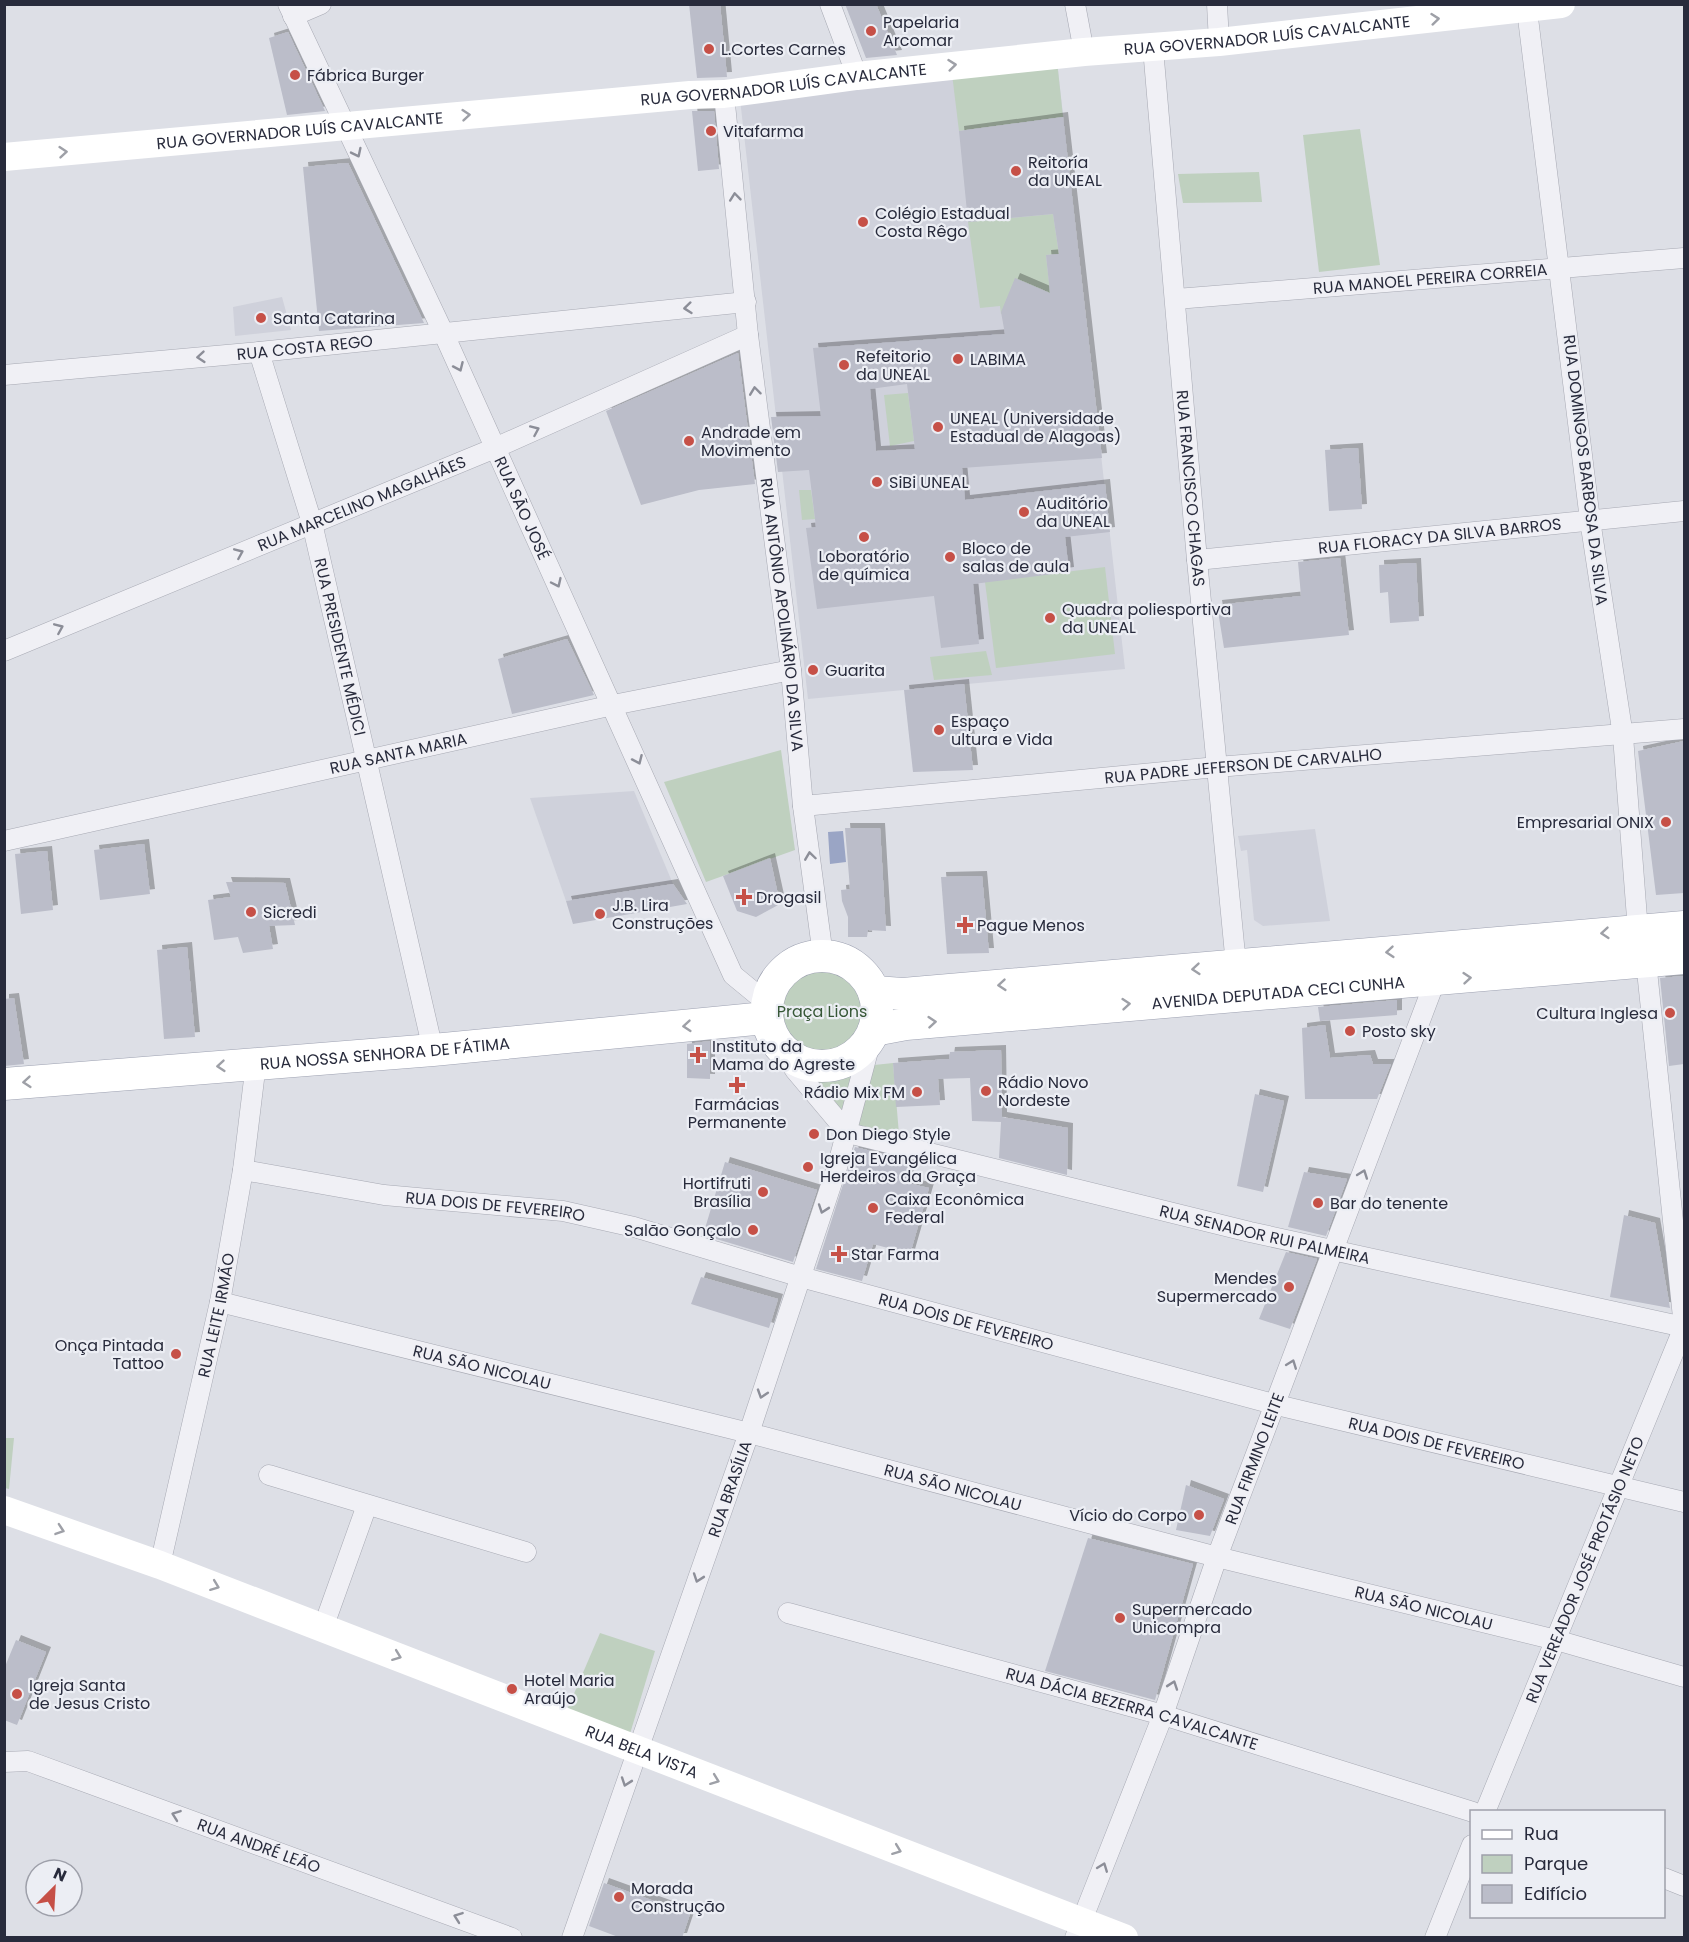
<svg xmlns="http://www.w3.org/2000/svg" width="1689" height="1942" font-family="Poppins,sans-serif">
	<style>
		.built { fill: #cfd1db }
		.green { fill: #bfd0bf }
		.water { fill: #9aa5c5 }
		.building { fill: #bbbdc9; fill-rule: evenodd; filter: url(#shadow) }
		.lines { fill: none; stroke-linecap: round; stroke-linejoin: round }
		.street-casing { stroke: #a7a9b3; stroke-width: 21 }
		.primary-casing { stroke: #9da1b1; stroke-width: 33 }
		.street { stroke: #f0f0f5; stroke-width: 20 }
		.secondary { stroke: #fff; stroke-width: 28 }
		.primary { stroke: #fff; stroke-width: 32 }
		.oneway { stroke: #9ea0a7 }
		.oneway2 { stroke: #8c8e98 }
		.poi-dot { fill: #c65047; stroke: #eceef4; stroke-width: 2 }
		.labels { text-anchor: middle; stroke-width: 4.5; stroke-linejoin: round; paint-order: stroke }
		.poi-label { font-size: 16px; fill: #282b3c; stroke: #eceef4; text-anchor: start }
		.street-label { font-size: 16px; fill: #282b3c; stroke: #eceef4 }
		.park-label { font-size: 16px; fill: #365736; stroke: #eceef4 }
	</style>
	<defs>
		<filter id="shadow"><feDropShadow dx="5" dy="-5" stdDeviation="0" flood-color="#0004"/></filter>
	</defs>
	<rect width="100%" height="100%" fill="#dddfe6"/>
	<g class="built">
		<path d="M1057,61L1125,669L808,699L740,99Z"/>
		<path d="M282,297L291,330L235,336L233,307Z"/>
		<path d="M634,791L673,884L566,901L530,798Z"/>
		<path d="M1315,829L1330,921L1263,926L1254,920L1247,850L1241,851L1238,836Z"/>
	</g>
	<g class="green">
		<path d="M1057,61L1063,117L959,131L952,74Z"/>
		<path d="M1360,129L1380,265L1319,272L1303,135Z"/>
		<path d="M1259,172L1262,202L1183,203L1178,174Z"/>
		<path d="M1053,214L1059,254L1046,255L1052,310L1001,314L1000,306L980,308L968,222Z"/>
		<path d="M908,393L914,441L890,446L884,395Z"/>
		<path d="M799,490H811L815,519L802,520Z"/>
		<path d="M1105,567L1115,654L996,668L985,582Z"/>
		<path d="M986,651L992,675L934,680L930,657Z"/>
		<path d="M781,750L795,850L706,882L664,782Z"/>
		<path d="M1684,927L874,1030L865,1066L893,1063L900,1146L848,1133L779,1046C741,983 813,927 861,972C866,977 870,986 874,992Z"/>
		<path d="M4,1438H14L9,1489L5,1488Z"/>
		<path d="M600,1633L655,1651L629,1737L567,1710Z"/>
	</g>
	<path class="water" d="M843,831L846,862L830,864L828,832Z"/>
	<g class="building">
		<path d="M689,4H720L727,77L697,78Z"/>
		<path d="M845,4H876L897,55L866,58Z"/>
		<path d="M288,32L325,111L287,115L269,38Z"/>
		<path d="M692,111H714L719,169L698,171Z"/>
		<path d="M1063,117L1102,458L962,468L965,500L1105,484L1110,532L1065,537L1069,572L973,584L979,644L941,648L934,596L817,609L806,528L816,527L809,470L778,472L771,417L821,416L813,348L1005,334L1001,312L1015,278L1050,293L1046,255L1059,254L1053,214L968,222L959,131ZM907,384L915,449L876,451L870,389Z"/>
		<path d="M348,163L424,323L319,331L303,167Z"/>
		<path d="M738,353L755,484L699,490L641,505L606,411Z"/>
		<path d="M1358,448L1362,509L1329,511L1325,450Z"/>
		<path d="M1340,558L1349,635L1224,648L1217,605L1301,596L1298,562Z"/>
		<path d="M1416,563L1419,621L1390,623L1388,592L1380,593L1379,565Z"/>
		<path d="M567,639L594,695L512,714L498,659Z"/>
		<path d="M964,684L973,770L913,772L904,690Z"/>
		<path d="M1684,741V893L1656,895L1638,751Z"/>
		<path d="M845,828H880L886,931L868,930L867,937H848V917L842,901L841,890L850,889Z"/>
		<path d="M144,844L150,894L100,900L94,850Z"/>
		<path d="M47,851L53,910L21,914L15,854Z"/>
		<path d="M770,858L780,904L756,917L737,911L723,876Z"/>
		<path d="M982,876L989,953L947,954L941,877Z"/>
		<path d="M226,882L285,883L295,925L269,926L273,949L243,953L238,937L214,940L208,900L231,897Z"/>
		<path d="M673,884L687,904L573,924L566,901Z"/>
		<path d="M187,947L195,1037L164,1039L157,950Z"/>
		<path d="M1684,976V1064L1669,1066L1660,978Z"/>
		<path d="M14,998L24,1064L4,1066V999Z"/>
		<path d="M1397,1000V1015L1320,1021L1318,1007Z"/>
		<path d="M1325,1025L1330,1058L1370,1055L1373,1064H1391L1377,1099H1305L1302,1028Z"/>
		<path d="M710,1041V1079L687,1078V1044Z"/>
		<path d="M1001,1050L1002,1117L1068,1128L1067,1175L999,1158L1001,1122L972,1121L970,1078L938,1079L940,1105L896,1107L893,1063L949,1059L950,1052Z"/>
		<path d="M1255,1094L1284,1101L1263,1192L1237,1186Z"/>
		<path d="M855,1147L912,1161L907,1183L929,1188L910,1254L873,1244L862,1281L816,1269Z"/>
		<path d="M725,1162L817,1190L793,1262L703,1235Z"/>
		<path d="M1304,1172L1347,1179L1326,1236L1288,1227Z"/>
		<path d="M1624,1215L1655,1223L1670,1308L1610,1297Z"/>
		<path d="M1286,1252L1317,1259L1290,1329L1259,1319Z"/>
		<path d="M701,1277L778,1299L769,1328L691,1304Z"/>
		<path d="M1186,1485L1224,1499L1210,1536L1176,1530Z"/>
		<path d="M1088,1538L1193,1564L1155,1700L1045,1671Z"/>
		<path d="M16,1640L46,1652L17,1725L4,1720V1669Z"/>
		<path d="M604,1883L690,1914L682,1938H621L589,1926Z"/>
	</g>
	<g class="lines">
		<g class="street-casing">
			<g id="street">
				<path id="s1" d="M288,4L443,332L733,975L767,1003"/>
				<path d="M830,4L857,76"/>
				<path d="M1075,4L1084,52"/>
				<path d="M1217,4L1219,42"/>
				<path d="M293,16L321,4"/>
				<path id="s2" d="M1153,48L1197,560L1236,965"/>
				<path id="s3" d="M724,94L748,335L791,670L803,806L823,956"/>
				<path id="s4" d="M1176,299L1684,258"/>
				<path id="s5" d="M259,352L312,523L433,1050"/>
				<path id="s6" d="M4,375L259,352L746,302"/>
				<path id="s7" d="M1197,560L1684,511"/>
				<path id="s8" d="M4,651L495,448L748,335"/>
				<path id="s9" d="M803,806L1217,767L1684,729"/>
				<path id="s10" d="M4,841L613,705L791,670"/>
				<path d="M779,1046L795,1070L848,1133"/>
				<path id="s11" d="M848,1133L1250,1232L1684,1327"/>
				<path id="s12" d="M243,1170L384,1195L563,1211L634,1227L801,1277L1277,1405L1684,1502"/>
				<path id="s13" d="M220,1302L749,1433L1217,1557L1556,1640L1684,1677"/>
				<path d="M269,1475L526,1552"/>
				<path id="s14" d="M160,1565L220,1302L243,1170L256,1063"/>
				<path id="s15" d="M788,1613L1163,1715L1473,1812"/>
				<path d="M323,1628L367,1505"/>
				<path id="s16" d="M4,1762L28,1761L512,1938"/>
				<path id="s17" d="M1485,1812L1684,1327L1646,961L1638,931L1623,736L1590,520L1527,10"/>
				<path d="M1664,1878L1684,1886"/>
				<path id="s18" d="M572,1938L749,1433L838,1164L872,1036"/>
				<path id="s19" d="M1075,1938L1163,1715L1217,1557L1435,981L1431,972"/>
				<path d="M1435,1938L1472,1845"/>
			</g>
		</g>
		<g class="primary-casing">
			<g id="primary">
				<circle cx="822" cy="1011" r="55"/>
				<path d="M874,992L903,994L1684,927"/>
				<path id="s22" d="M874,1030L906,1024L1684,958"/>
				<path id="s23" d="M4,1084L433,1050L766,1018"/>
			</g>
		</g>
		<use href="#street" class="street"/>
		<g class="secondary">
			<path id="s20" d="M4,157L690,95L724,94L857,76L1084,52L1219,42L1561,4"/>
			<path id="s21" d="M4,1510L160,1565L1124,1938"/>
		</g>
		<use href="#primary" class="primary"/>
	</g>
	<defs><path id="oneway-chevron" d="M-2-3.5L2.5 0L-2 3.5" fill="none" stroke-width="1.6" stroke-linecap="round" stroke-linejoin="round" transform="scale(1.5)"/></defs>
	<g class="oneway">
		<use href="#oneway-chevron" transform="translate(1435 19) rotate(-6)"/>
		<use href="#oneway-chevron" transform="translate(952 65) rotate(-6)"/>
		<use href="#oneway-chevron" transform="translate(466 115) rotate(-5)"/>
		<use href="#oneway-chevron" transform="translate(63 152) rotate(-5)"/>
		<use href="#oneway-chevron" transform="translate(1605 933) rotate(175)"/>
		<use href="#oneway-chevron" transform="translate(1390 952) rotate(175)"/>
		<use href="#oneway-chevron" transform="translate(1196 969) rotate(175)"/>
		<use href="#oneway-chevron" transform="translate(1467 978) rotate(-5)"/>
		<use href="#oneway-chevron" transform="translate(1002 985) rotate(175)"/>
		<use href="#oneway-chevron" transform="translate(1126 1004) rotate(-5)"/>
		<use href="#oneway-chevron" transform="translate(932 1022) rotate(-5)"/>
		<use href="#oneway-chevron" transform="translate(687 1026) rotate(175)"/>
		<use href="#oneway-chevron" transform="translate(221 1066) rotate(175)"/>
		<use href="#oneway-chevron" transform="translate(27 1082) rotate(175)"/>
		<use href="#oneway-chevron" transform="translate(60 1530) rotate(19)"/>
		<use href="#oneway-chevron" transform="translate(215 1586) rotate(21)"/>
		<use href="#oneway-chevron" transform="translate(397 1656) rotate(21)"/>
		<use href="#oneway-chevron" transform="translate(715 1780) rotate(21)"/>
		<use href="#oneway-chevron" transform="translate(897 1850) rotate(21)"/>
	</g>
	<g class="oneway2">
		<use href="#oneway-chevron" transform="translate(357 153) rotate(64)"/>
		<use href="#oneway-chevron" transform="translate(735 197) rotate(-96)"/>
		<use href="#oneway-chevron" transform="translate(688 308) rotate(174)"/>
		<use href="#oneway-chevron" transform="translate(201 357) rotate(175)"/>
		<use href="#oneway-chevron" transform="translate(459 367) rotate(66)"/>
		<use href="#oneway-chevron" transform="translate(755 391) rotate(-97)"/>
		<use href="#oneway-chevron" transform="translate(535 430) rotate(-24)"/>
		<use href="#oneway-chevron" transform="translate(239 553) rotate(-23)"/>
		<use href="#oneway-chevron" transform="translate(557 583) rotate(65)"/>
		<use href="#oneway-chevron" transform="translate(59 628) rotate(-23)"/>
		<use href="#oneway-chevron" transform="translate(638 760) rotate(66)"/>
		<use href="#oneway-chevron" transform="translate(810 856) rotate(-98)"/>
		<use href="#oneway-chevron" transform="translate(1363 1174) rotate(-70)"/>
		<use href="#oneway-chevron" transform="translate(823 1209) rotate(109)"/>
		<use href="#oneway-chevron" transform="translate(1292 1364) rotate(-69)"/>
		<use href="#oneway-chevron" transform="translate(762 1394) rotate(108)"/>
		<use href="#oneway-chevron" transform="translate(698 1578) rotate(109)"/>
		<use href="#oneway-chevron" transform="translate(1173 1685) rotate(-71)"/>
		<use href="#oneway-chevron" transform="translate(626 1782) rotate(109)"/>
		<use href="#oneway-chevron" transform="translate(176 1815) rotate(-160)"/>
		<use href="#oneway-chevron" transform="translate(1103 1867) rotate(-69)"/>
		<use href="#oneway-chevron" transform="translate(458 1917) rotate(-160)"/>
	</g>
	<g class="poi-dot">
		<circle cx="871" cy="31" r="6"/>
		<circle cx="709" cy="49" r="6"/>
		<circle cx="295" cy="75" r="6"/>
		<circle cx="711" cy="131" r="6"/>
		<circle cx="1016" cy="171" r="6"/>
		<circle cx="863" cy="222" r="6"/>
		<circle cx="261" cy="318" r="6"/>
		<circle cx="958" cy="359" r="6"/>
		<circle cx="844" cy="365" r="6"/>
		<circle cx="938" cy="427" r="6"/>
		<circle cx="689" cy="441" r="6"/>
		<circle cx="877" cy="482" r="6"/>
		<circle cx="1024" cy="512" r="6"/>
		<circle cx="864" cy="537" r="6"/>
		<circle cx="950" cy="557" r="6"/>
		<circle cx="1050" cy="618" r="6"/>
		<circle cx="813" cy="670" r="6"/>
		<circle cx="939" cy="730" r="6"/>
		<circle cx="1666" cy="822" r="6"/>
		<path d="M741 888h6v6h6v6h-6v6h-6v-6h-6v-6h6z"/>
		<circle cx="251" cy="912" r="6"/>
		<circle cx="600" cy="914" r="6"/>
		<path d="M962 916h6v6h6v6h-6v6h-6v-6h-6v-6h6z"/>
		<circle cx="1670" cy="1013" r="6"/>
		<circle cx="1350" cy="1031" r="6"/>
		<path d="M695 1046h6v6h6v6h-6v6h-6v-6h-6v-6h6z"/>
		<path d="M734 1076h6v6h6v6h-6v6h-6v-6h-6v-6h6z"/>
		<circle cx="986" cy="1091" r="6"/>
		<circle cx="917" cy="1092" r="6"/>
		<circle cx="814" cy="1134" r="6"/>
		<circle cx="808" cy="1167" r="6"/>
		<circle cx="763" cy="1192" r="6"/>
		<circle cx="1318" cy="1203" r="6"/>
		<circle cx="873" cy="1208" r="6"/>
		<circle cx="753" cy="1230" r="6"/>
		<path d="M836 1245h6v6h6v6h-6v6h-6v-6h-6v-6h6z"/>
		<circle cx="1289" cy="1287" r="6"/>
		<circle cx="176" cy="1354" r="6"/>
		<circle cx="1199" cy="1515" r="6"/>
		<circle cx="1120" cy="1618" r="6"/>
		<circle cx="512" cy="1689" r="6"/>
		<circle cx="17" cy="1694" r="6"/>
		<circle cx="619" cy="1897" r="6"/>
	</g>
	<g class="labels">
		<g class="poi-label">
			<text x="883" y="28">Papelaria<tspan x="883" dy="18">Arcomar</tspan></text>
			<text x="721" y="55">L.Cortes Carnes</text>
			<text x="307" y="81">Fábrica Burger</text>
			<text x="723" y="137">Vitafarma</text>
			<text x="1028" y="168">Reitoría<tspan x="1028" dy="18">da UNEAL</tspan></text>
			<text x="875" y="219">Colégio Estadual<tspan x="875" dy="18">Costa Rêgo</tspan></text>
			<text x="273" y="324">Santa Catarina</text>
			<text x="856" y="362">Refeitorio<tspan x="856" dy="18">da UNEAL</tspan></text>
			<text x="970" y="365">LABIMA</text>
			<text x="950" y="424">UNEAL (Universidade<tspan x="950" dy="18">Estadual de Alagoas)</tspan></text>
			<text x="701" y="438">Andrade em<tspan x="701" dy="18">Movimento</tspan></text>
			<text x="889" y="488">SiBi UNEAL</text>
			<text x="1036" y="509">Auditório<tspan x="1036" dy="18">da UNEAL</tspan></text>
			<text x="962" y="554">Bloco de<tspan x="962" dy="18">salas de aula</tspan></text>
			<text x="864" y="562" text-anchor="middle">Loboratório<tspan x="864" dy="18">de química</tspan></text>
			<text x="1062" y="615">Quadra poliesportiva<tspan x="1062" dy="18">da UNEAL</tspan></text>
			<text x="825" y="676">Guarita</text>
			<text x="951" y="727">Espaço<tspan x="951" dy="18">ultura e Vida</tspan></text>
			<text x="1654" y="828" text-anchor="end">Empresarial ONIX</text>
			<text x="756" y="903">Drogasil</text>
			<text x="612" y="911">J.B. Lira<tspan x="612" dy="18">Construções</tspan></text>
			<text x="263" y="918">Sicredi</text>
			<text x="977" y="931">Pague Menos</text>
			<text x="1658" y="1019" text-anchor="end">Cultura Inglesa</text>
			<text x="1362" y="1037">Posto sky</text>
			<text x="712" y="1052">Instituto da<tspan x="712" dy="18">Mama do Agreste</tspan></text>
			<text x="998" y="1088">Rádio Novo<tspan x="998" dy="18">Nordeste</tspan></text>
			<text x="905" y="1098" text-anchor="end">Rádio Mix FM</text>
			<text x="737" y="1110" text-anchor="middle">Farmácias<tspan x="737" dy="18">Permanente</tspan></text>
			<text x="826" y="1140">Don Diego Style</text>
			<text x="820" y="1164">Igreja Evangélica<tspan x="820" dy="18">Herdeiros da Graça</tspan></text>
			<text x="751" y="1189" text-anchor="end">Hortifruti<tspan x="751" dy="18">Brasília</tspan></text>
			<text x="885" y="1205">Caixa Econômica<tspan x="885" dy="18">Federal</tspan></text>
			<text x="1330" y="1209">Bar do tenente</text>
			<text x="741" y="1236" text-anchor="end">Salão Gonçalo</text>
			<text x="851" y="1260">Star Farma</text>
			<text x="1277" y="1284" text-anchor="end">Mendes<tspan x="1277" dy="18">Supermercado</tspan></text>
			<text x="164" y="1351" text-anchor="end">Onça Pintada<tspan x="164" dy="18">Tattoo</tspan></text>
			<text x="1187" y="1521" text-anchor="end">Vício do Corpo</text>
			<text x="1132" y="1615">Supermercado<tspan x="1132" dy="18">Unicompra</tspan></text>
			<text x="524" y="1686">Hotel Maria<tspan x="524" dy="18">Araújo</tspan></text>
			<text x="29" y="1691">Igreja Santa<tspan x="29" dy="18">de Jesus Cristo</tspan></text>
			<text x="631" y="1894">Morada<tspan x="631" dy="18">Construção</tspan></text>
		</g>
		<g class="street-label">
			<text dy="6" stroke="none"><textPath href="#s20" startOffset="1269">RUA GOVERNADOR LUÍS CAVALCANTE</textPath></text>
			<text dy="6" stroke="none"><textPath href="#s20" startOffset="783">RUA GOVERNADOR LUÍS CAVALCANTE</textPath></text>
			<text dy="6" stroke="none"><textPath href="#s20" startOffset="297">RUA GOVERNADOR LUÍS CAVALCANTE</textPath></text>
			<text dy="6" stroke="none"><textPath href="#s4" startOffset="255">RUA MANOEL PEREIRA CORREIA</textPath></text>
			<text dy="6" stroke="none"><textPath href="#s6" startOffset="302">RUA COSTA REGO</textPath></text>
			<text transform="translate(1586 470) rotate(83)" y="6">RUA DOMINGOS BARBOSA DA SILVA</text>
			<text dy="6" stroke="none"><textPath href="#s2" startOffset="442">RUA FRANCISCO CHAGAS</textPath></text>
			<text dy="6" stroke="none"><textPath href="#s8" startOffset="387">RUA MARCELINO MAGALHÃES</textPath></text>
			<text dy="6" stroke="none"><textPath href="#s1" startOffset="556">RUA SÃO JOSÉ</textPath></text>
			<text dy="6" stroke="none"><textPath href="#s7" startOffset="244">RUA FLORACY DA SILVA BARROS</textPath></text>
			<text dy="6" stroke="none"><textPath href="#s3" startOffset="524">RUA ANTÔNIO APOLINÁRIO DA SILVA</textPath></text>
			<text dy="6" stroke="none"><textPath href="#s5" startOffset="306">RUA PRESIDENTE MÉDICI</textPath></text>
			<text dy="6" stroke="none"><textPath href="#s10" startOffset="404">RUA SANTA MARIA</textPath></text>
			<text dy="6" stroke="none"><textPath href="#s9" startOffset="442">RUA PADRE JEFERSON DE CARVALHO</textPath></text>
			<text dy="6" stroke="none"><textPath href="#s22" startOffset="406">AVENIDA DEPUTADA CECI CUNHA</textPath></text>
			<text dy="6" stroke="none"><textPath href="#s23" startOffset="382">RUA NOSSA SENHORA DE FÁTIMA</textPath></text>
			<text dy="6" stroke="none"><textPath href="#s12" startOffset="255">RUA DOIS DE FEVEREIRO</textPath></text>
			<text dy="6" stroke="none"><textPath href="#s11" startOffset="429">RUA SENADOR RUI PALMEIRA</textPath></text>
			<text dy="6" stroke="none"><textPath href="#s14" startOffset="256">RUA LEITE IRMÃO</textPath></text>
			<text dy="6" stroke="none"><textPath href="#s12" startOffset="741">RUA DOIS DE FEVEREIRO</textPath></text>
			<text dy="6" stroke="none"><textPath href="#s13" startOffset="270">RUA SÃO NICOLAU</textPath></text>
			<text dy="6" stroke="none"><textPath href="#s12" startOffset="1227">RUA DOIS DE FEVEREIRO</textPath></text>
			<text dy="6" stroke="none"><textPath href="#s19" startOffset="512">RUA FIRMINO LEITE</textPath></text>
			<text dy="6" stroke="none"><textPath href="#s13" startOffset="756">RUA SÃO NICOLAU</textPath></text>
			<text dy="6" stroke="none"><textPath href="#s18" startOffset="476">RUA BRASÍLIA</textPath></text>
			<text dy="6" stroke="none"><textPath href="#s17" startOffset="262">RUA VEREADOR JOSÉ PROTÁSIO NETO</textPath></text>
			<text dy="6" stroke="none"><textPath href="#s13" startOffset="1242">RUA SÃO NICOLAU</textPath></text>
			<text dy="6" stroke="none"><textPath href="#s15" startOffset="357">RUA DÁCIA BEZERRA CAVALCANTE</textPath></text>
			<text dy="6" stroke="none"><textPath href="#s21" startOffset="682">RUA BELA VISTA</textPath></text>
			<text dy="6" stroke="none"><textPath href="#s16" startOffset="270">RUA ANDRÉ LEÃO</textPath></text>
		</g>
		<g class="park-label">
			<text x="822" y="1017">Praça Lions</text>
		</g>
	</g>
	<rect width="1689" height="1942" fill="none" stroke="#282b3c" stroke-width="12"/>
	<rect x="1470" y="1810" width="195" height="108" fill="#eceef4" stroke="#9ea0aa" stroke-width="1.5"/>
	<rect x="1482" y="1830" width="30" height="9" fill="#ffffff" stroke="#9ea0aa" stroke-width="1.5"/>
	<text x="1524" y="1840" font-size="18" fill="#282b3c">Rua</text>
	<rect x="1482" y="1855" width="30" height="18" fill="#bfd0bf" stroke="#9ea0aa" stroke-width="1.5"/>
	<text x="1524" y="1870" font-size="18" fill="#282b3c">Parque</text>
	<rect x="1482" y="1885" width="30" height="18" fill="#bbbdc9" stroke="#9ea0aa" stroke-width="1.5"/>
	<text x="1524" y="1900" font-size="18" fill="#282b3c">Edifício</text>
	<g transform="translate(54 1888) rotate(24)"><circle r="28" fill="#eceef4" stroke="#9ea0aa" stroke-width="1.5"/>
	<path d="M0-4.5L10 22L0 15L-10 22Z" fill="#c65047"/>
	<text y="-9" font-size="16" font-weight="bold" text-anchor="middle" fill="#282b3c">N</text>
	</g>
</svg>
